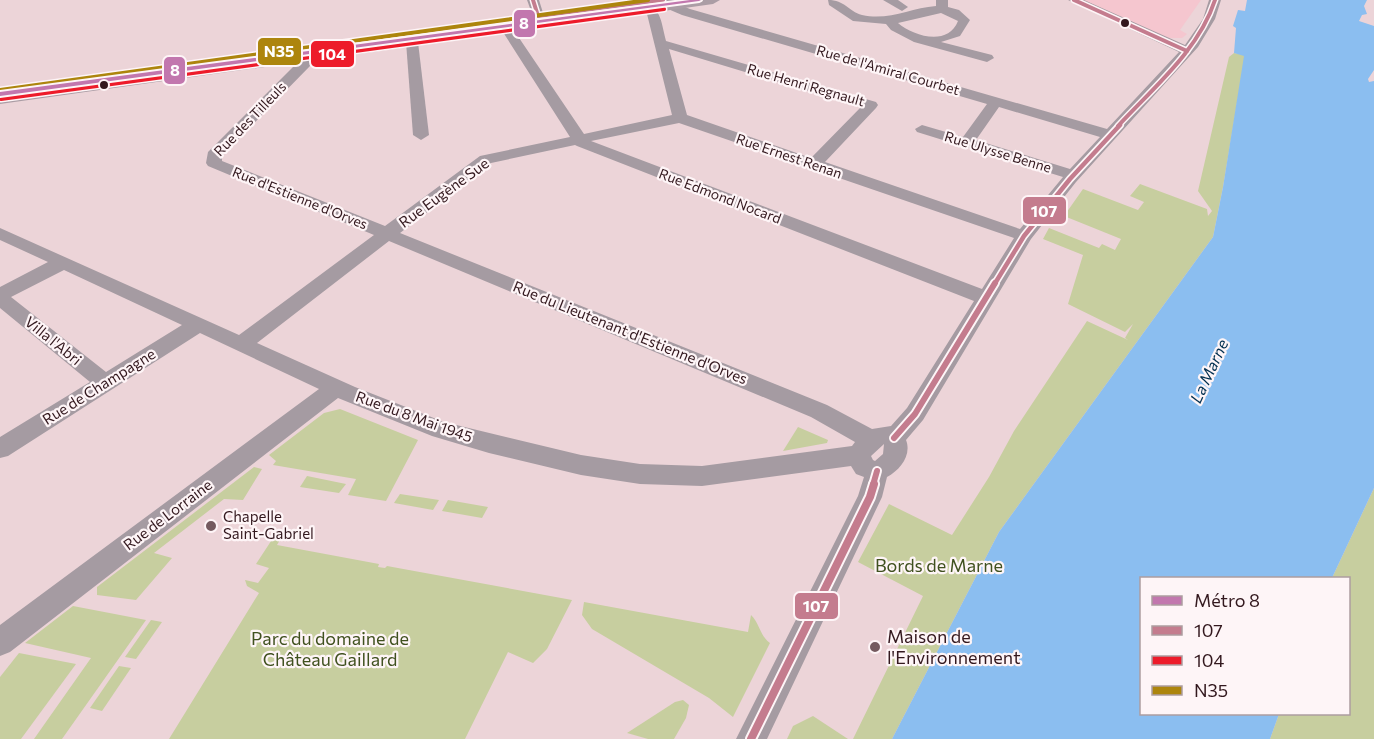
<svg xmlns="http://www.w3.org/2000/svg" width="1374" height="739" font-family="Commissioner,sans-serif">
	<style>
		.built { fill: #f5c6cf }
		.green { fill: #c7ce9f }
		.water { fill: #8bbef0 }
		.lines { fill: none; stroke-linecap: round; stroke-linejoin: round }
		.minor { fill: #a59ba2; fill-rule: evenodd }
		.major { fill: #ab9da5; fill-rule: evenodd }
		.bus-1-far3-casing { stroke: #fef5f7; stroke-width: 7 }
		.bus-1-far2-casing { stroke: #fef5f7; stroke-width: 8 }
		.bus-1-far1-casing { stroke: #fef5f7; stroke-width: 10 }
		.bus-1-casing { stroke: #fef5f7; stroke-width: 12 }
		.bus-2-casing { stroke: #fef5f7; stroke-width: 7 }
		.bus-3-casing { stroke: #fef5f7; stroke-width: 7 }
		.bus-1-far3 { stroke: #c47c8e; stroke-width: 4 }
		.bus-1-far2 { stroke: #c47c8e; stroke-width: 4.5 }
		.bus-1-far1 { stroke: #c47c8e; stroke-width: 6 }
		.bus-1 { stroke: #c47c8e; stroke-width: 8 }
		.bus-2 { stroke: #ed1b2a; stroke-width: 4 }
		.bus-3 { stroke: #ad850d; stroke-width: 4 }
		.metro-1-casing { stroke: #fef5f7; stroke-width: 4 }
		.metro-1 { fill: #c277ae; fill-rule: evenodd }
		.bus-dot { fill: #33181e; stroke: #fef5f7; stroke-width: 2 }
		.poi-dot { fill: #745a5f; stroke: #fef5f7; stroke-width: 2 }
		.labels { text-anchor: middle; stroke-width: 4.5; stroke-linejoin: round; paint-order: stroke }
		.far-street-label { font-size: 14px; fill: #33181e; stroke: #fef5f7 }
		.street-label { font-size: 15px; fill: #33181e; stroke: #fef5f7 }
		.poi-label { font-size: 15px; fill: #33181e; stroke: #fef5f7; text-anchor: start }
		.water-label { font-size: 16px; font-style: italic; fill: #002f50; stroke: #fef5f7 }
		.near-park-label { font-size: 18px; fill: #40511f; stroke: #fef5f7 }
		.near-poi-label { font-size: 18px; fill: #33181e; stroke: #fef5f7; text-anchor: start }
		.line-badge { stroke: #fef5f7; stroke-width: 2 }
		.badge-label { font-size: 16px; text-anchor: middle; font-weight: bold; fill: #fff }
	</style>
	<rect width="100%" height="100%" fill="#ecd4d8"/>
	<path class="built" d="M1083,0H1201L1180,30L1187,34L1182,38H1168Z"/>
	<g class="green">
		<path d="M1234,53L1245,55L1223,187L1213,237L999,532L892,739H853L923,596L858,562L889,504L952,535L989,477L1014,431L1087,321L1128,340L1125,338L1133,324L1125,332L1068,304L1083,255L1043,239L1049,228L1099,248L1102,244L1115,250L1121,239L1064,216L1083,189L1138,210L1144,202L1130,196L1140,184L1207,209L1208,216L1212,211L1198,191L1229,57Z"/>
		<path d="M340,409L418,440L386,501L348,495L356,479L273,465L276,461L269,455L324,413Z"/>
		<path d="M798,427L828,440L827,443L783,451Z"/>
		<path d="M254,467L262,469L243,500L224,499L154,553L172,558L136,600L97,595V587Z"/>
		<path d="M307,476L346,484L339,493L300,487Z"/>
		<path d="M1374,488V739H1270L1279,714H1348V578H1332Z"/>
		<path d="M400,494L439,500L433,510L394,503Z"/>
		<path d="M448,500L488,507L482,518L442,511Z"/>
		<path d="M285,531L277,545L379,564L378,567L385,568L387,566L572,600L547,649L533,663L508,652L465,739H169L259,593L247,586L245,580L258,583L269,568L256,564L275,535Z"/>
		<path d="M584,602L748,632L751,615C760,624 760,636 770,643L733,717L709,698L592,629L582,615Z"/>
		<path d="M73,606L146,620L62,739H34L91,658L25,643Z"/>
		<path d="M151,620L162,622L136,659L125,657Z"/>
		<path d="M19,653L76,664L21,739H0V677Z"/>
		<path d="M119,666L131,668L102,711L90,708Z"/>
		<path d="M683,700L689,705L686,718L674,739H648L627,733L675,702Z"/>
		<path d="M813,716L848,739H787L793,726Z"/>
	</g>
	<path class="water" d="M1247,0H1367L1364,6L1367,14L1362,15L1359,21L1374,26V70L1368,79L1369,82L1374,81V488L1332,578H1142V714H1279L1270,739H892L999,532L1213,237L1223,187L1244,56L1234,53L1236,28L1233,26L1238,10L1245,11Z"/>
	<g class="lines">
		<g class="minor">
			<path d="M527,0H539L544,16L542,19H534Z"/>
			<path d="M631,0C662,8 659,12 666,41L876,102L878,105L876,108L825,162L1020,229L1063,177L917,132L915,129L922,125L963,137L987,104L682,15L668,9L663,0H675L677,4L690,9L1107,129L1179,52L1068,0H1084L1185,45L1203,19L1209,0H1221L1215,19L1198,47L1076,182L1031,239L923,420L906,440C912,455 900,470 887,477L882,497L767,739H736L858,496L864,477L856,474L851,466L702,486L640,484L581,475L489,453L432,436L338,398L10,652L0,656V625L319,389L200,333L8,456L0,458V437L90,382L0,308V287L48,262L0,240V228L239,335L374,235L208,166L206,163L208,152L299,61L307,45L312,44L318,48L310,66L222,156V161L385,226L480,156L570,137L501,29L503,26H511L584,134L672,115L647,14L645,12L627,7L625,4ZM669,49L861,107L811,158L687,115ZM999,107L1100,137L1070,169L976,140ZM679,123L1014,238L982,289L591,141ZM575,145L577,146L974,301L907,408L891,426L872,429L827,405L400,233L491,163ZM389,241L811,417L855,442L852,446L702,466L640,464L581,455L444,422L355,387L257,343ZM64,270L182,325L106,372L11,297ZM884,444L883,454L875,461L873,460L871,456Z"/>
			<path d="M828,0C845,0 848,11 862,15C889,21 910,8 936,6V0H948V7L959,10L970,20L960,36L941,42L992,55L994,58L987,62L914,42L891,30L886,24L853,21L829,5ZM941,13L958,21C948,47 913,36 898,23Z"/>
			<path d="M883,0H898L908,7L902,11Z"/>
			<path d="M412,38L418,42L429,135L421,140L413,135L406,42Z"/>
		</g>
		<path class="major" d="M682,0H720L713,4L0,104V94Z"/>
		<g class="bus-1-far3-casing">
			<g id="bus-1-far3">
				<path d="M533,0L538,16L663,0"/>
				<path d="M1074,0L1187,51"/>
				<path d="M1118,126C1153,88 1199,50 1215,0"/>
			</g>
		</g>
		<g class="bus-1-far2-casing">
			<path id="bus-1-far2" d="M994,285L1024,236L1070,179L1120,125"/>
		</g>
		<g class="bus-1-far1-casing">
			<g id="bus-1-far1">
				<path d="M894,438L915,414L995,283"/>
				<path d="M873,485L877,471"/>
			</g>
		</g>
		<g class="bus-1-casing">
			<path id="bus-1" d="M751,739L870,497L874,484"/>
		</g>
		<g class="bus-2-casing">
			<path id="bus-2" d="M1,99L664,9"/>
		</g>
		<g class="bus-3-casing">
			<path id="bus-3" d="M0,90L648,0"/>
		</g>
		<use href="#bus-1-far3" class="bus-1-far3"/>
		<use href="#bus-1-far2" class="bus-1-far2"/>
		<use href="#bus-1-far1" class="bus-1-far1"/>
		<use href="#bus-1" class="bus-1"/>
		<use href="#bus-2" class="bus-2"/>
		<use href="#bus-3" class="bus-3"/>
		<g class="metro-1-casing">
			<path id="metro-1" d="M690,0H701L699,1L0,96V92Z"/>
		</g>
		<use href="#metro-1" class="metro-1"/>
	</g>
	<g class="bus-dot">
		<circle cx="1125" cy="23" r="5"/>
		<circle cx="104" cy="85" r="5"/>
	</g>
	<g class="poi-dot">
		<circle cx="211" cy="526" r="6"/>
		<circle cx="875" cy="647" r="6"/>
	</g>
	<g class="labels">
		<g class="far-street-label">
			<text transform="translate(888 70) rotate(16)" y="5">Rue de l'Amiral Courbet</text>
			<text transform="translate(806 85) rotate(16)" y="5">Rue Henri Regnault</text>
			<text transform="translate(250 119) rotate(-46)" y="5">Rue des Tilleuls</text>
			<text transform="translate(998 152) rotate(17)" y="5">Rue Ulysse Benne</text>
			<text transform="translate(789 156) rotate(19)" y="5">Rue Ernest Renan</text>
			<text transform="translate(720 196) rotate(21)" y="5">Rue Edmond Nocard</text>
			<text transform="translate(300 198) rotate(22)" y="5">Rue d'Estienne d'Orves</text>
		</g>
		<g class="street-label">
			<text transform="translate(444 193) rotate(-36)" y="5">Rue Eugène Sue</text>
			<text transform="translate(630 333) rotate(22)" y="5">Rue du Lieutenant d'Estienne d'Orves</text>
			<text transform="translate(53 341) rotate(39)" y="5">Villa l'Abri</text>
			<text transform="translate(99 387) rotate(-32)" y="5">Rue de Champagne</text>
			<text transform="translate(414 417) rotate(20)" y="5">Rue du 8 Mai 1945</text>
			<text transform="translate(168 515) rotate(-37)" y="5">Rue de Lorraine</text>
		</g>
		<g class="poi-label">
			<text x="223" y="522">Chapelle<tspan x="223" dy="17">Saint-Gabriel</tspan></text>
		</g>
		<g class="water-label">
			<text transform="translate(1209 371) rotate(-65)" y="6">La Marne</text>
		</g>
		<g class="near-park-label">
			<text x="939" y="572">Bords de Marne</text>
			<text x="330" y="645">Parc du domaine de<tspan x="330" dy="21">Château Gaillard</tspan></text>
		</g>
		<g class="near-poi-label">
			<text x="887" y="643">Maison de<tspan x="887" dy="21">l'Environnement</tspan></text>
		</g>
	</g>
	<g class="line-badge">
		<rect x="513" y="9" width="23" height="29" rx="6" fill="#c277ae"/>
		<rect x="257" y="37" width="45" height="29" rx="6" fill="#ad850d"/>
		<rect x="310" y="40" width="45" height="28" rx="6" fill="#ed1b2a"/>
		<rect x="163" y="56" width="23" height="29" rx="6" fill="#c277ae"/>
		<rect x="1022" y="196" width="45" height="29" rx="6" fill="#c47c8e"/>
		<rect x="794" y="592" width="45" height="28" rx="6" fill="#c47c8e"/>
	</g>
	<g class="badge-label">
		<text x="524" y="29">8</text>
		<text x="279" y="57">N35</text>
		<text x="332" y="60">104</text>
		<text x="175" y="76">8</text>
		<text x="1044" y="217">107</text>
		<text x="816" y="612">107</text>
	</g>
	<rect x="1140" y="577" width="210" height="138" fill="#fef5f7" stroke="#ad9da0" stroke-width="1.5"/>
	<rect x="1152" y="596" width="30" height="9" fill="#c277ae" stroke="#ad9da0" stroke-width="1.5"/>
	<text x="1194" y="607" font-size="18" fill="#33181e">Métro 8</text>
	<rect x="1152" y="626" width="30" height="9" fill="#c47c8e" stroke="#ad9da0" stroke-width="1.5"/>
	<text x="1194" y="637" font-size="18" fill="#33181e">107</text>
	<rect x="1152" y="656" width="30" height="9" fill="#ed1b2a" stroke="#ad9da0" stroke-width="1.5"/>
	<text x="1194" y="667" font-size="18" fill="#33181e">104</text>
	<rect x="1152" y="686" width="30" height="9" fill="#ad850d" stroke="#ad9da0" stroke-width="1.5"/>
	<text x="1194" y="697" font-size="18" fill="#33181e">N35</text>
</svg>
